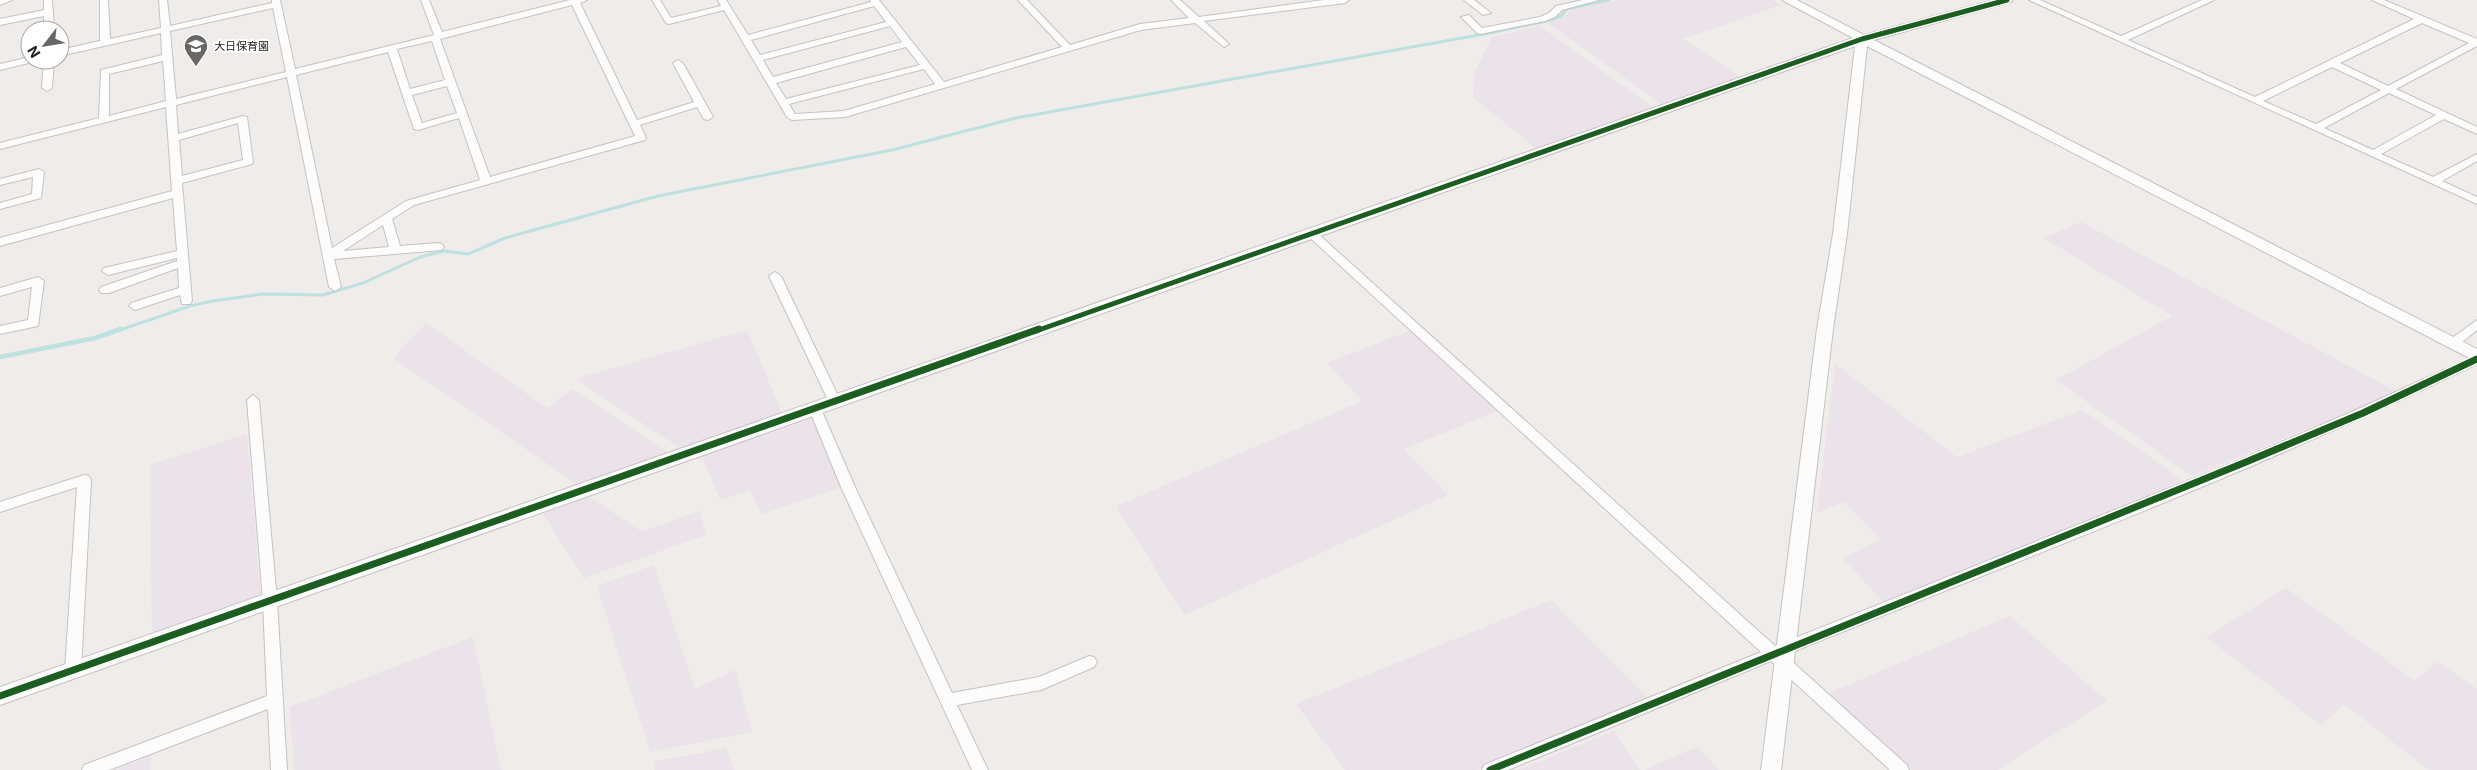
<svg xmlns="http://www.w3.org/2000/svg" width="2477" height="770" font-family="Inter,'Noto Sans JP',sans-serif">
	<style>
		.industrial { fill: #ece2ea }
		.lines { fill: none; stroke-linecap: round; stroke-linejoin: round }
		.stream-far1 { stroke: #bde1e1; stroke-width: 3 }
		.stream { stroke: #bde1e1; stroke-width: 4.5 }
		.minor-casing { stroke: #c4c3c1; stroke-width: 2 }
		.tertiary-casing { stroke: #c4c3c1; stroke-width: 2 }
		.minor { fill: #fdfcfc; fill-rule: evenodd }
		.tertiary { fill: #fdfcfc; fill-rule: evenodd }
		.cycleway-far1-casing { stroke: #fff; stroke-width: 8 }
		.cycleway-casing { stroke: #fff; stroke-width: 10 }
		.cycleway-far1 { stroke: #1b5e20; stroke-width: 5 }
		.cycleway { stroke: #1b5e20; stroke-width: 7 }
		.labels { text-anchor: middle; stroke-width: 4; stroke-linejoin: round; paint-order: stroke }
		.far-poi-label { font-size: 11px; fill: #202020; stroke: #fff; text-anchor: start }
	</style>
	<rect width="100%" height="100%" fill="#efece9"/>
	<g class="industrial">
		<path d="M1617,0H1773L1781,5L1683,39L1742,78L1663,105L1548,23L1565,16L1571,10Z"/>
		<path d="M1540,26L1655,109L1538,150L1473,97L1474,74L1492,37Z"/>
		<path d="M2081,222L2397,392L2192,476L2056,380L2172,316L2044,238Z"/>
		<path d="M426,323L547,408L572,389L672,455L580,486L393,358Z"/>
		<path d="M1414,329L1500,410L1404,449L1448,495L1184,615L1116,506L1363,401L1327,363Z"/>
		<path d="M747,330L783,415L685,451L575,379Z"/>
		<path d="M1835,364L1957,457L2083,410L2184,481L1884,603L1843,558L1881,540L1844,502L1817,513Z"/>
		<path d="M812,416L842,487L761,514L750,490L720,500L702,455Z"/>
		<path d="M247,434L261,599L152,638L150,465Z"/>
		<path d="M588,496L642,532L699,511L707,535L584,578L542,512Z"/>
		<path d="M654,565L695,689L735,670L752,732L650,752L597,586Z"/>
		<path d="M2286,588L2414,680L2438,662L2477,689V770H2429L2344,704L2321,725L2206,637Z"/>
		<path d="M1551,600L1647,697L1477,770H1345L1296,704Z"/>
		<path d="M2010,616L2107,701L1997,770H1912L1827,694Z"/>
		<path d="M473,637L501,770H294L290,707Z"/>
		<path d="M1614,731L1640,770H1518Z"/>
		<path d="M1697,747L1719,770H1644Z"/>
		<path d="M726,748L734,770H655L653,762Z"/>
		<path d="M151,756V770H115Z"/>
	</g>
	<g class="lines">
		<path class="stream-far1" d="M117,331L190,306L213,301L263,294L323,295L363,283L420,257L444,251L468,254L505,238L658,196L892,150L1016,118L1490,33L1551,20L1561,16L1567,9L1609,0"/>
		<path class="stream" d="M0,357L95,338L121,329"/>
		<g class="minor-casing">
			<g id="minor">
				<path d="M0,0H12L0,5Z"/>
				<path d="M44,0H52L54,30H44V16L0,25V19L44,10Z"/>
				<path d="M100,0H108L110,39L161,28L159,0H167L170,26L272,3V0H280L295,69L434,35L421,0H429L442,32L570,0H587L580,3L637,120L694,102L673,63L678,60L683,63L713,117L708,120L704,119L697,107L640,125L646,138L645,140L414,205L392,219L400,246L438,243L442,244L444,247L442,250L334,259L341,287L335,291L329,287L287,77L176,105L178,134L243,116L247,117L253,162L252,164L182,183L192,301L190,304H182L180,295L135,310L129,306L131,303L179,288L178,268L109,293H101L99,290L101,287L177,261V258L108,275L102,271L104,268L177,251L173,198L0,246V238L172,191L166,107L0,149V143L99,118L101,70L162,55L161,33L60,56V50L100,41ZM572,5L635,136L490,177L440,39ZM273,8L286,72L176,99L170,31ZM432,41L445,80L410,89L397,49ZM388,52L414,129L418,130L459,118L480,180L406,201L332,248L296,75ZM163,61L166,101L109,116V74ZM447,86L457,113L422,123L412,95ZM238,123L243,160L182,176L179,140ZM383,225L389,247L343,251Z"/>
				<path d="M652,0H660L671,18L721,6L718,0H726L748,35L871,2L870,0H879L944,82L1062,47L1018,0H1027L1070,45L1140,24L1189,18L1171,0H1180L1199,17L1324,0H1349L1345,3L1204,21L1227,42L1229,44L1224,47L1195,23L1141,30L845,117L792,120L787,117L724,10L669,24L666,23ZM874,6L886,22L760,55L751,40ZM890,26L902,42L773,77L763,60ZM906,47L920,65L786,99L776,83ZM924,69L935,84L844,111L795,114L789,104Z"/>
				<path d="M1464,0H1474L1491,13L1483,15Z"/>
				<path d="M1583,0H1599L1562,10L1555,17L1545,21L1480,34L1477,33L1461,17L1469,15L1482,28L1540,17L1549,13L1556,6Z"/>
				<path d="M2029,0H2040L2121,36L2202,0H2214L2128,40L2255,97L2414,19L2372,0H2384L2477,39V46L2396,89L2477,127V134L2444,119L2381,154L2433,177L2477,154V161L2442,181L2477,197V204ZM2422,23L2469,43L2388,86L2340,63ZM2332,67L2381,90L2316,124L2263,101ZM2389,93L2436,115L2373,150L2324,128Z"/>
				<path d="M30,57V60H35L33,62L0,70V64Z"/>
				<path d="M44,60H54L52,88L47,91L42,88Z"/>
				<path d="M39,169L44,172L41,198L0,209V203L32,194L33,177L0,185V179Z"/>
				<path d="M1312,230L1316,232L1775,646L2242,459L2358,409L2477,355V364C2252,473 2017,561 1785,655L1907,765L1909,770H1890L1771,661L1508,770H1482L1484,765L1761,652L1308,236L1306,234Z"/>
				<path d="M775,272L781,276L841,402L839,405L835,407L829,402L769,276Z"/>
				<path d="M38,277L44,281L38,326L0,334V326L28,320L32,287L0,296V288Z"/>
				<path d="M2477,320V330L2456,347H2448L2446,344L2448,341Z"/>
				<path d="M253,395L259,400L277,601L287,770H271L268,709L109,770H82L84,765L267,696L263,601L247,400Z"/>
				<path d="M815,404L821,409L855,487L952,693L1039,677L1089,656L1094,657L1097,662L1094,667L1041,690L957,705L988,770H972L841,487L809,409Z"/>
				<path d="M84,475L89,476L91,480L81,670L78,675L73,676L68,675L65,670L77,487L0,512V502Z"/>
			</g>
		</g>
		<g class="tertiary-casing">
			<path id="tertiary" d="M1782,0H1797L1864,35L1994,0H2013L2011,2L1874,40L2477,349V362L1867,46L1847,234L1833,329L1781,770H1761L1817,329L1833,234L1855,46L0,705V687L1853,38Z"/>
		</g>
		<use href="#minor" class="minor"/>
		<use href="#tertiary" class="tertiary"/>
		<g class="cycleway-far1-casing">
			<path id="cycleway-far1" d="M1036,331L1862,39L2007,0"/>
		</g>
		<g class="cycleway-casing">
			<g id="cycleway">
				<path d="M0,696L1039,329"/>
				<path d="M1490,770L2246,462L2363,413L2477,359"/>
			</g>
		</g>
		<use href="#cycleway-far1" class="cycleway-far1"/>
		<use href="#cycleway" class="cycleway"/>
	</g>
	<defs>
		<g id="school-pin" transform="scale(1.25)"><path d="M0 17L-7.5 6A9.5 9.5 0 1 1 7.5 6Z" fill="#686766" stroke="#fff"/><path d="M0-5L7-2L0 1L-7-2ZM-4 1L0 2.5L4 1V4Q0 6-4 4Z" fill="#fff"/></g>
	</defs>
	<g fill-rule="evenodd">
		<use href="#school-pin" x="196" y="46"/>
	</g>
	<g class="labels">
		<g class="far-poi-label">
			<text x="214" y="50">大日保育園</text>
		</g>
	</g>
	<g transform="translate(45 45) rotate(239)"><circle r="24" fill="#ffffff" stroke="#a6a6a6"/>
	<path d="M0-4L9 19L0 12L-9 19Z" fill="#686766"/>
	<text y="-8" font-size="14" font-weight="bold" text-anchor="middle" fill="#202020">N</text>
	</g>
</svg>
